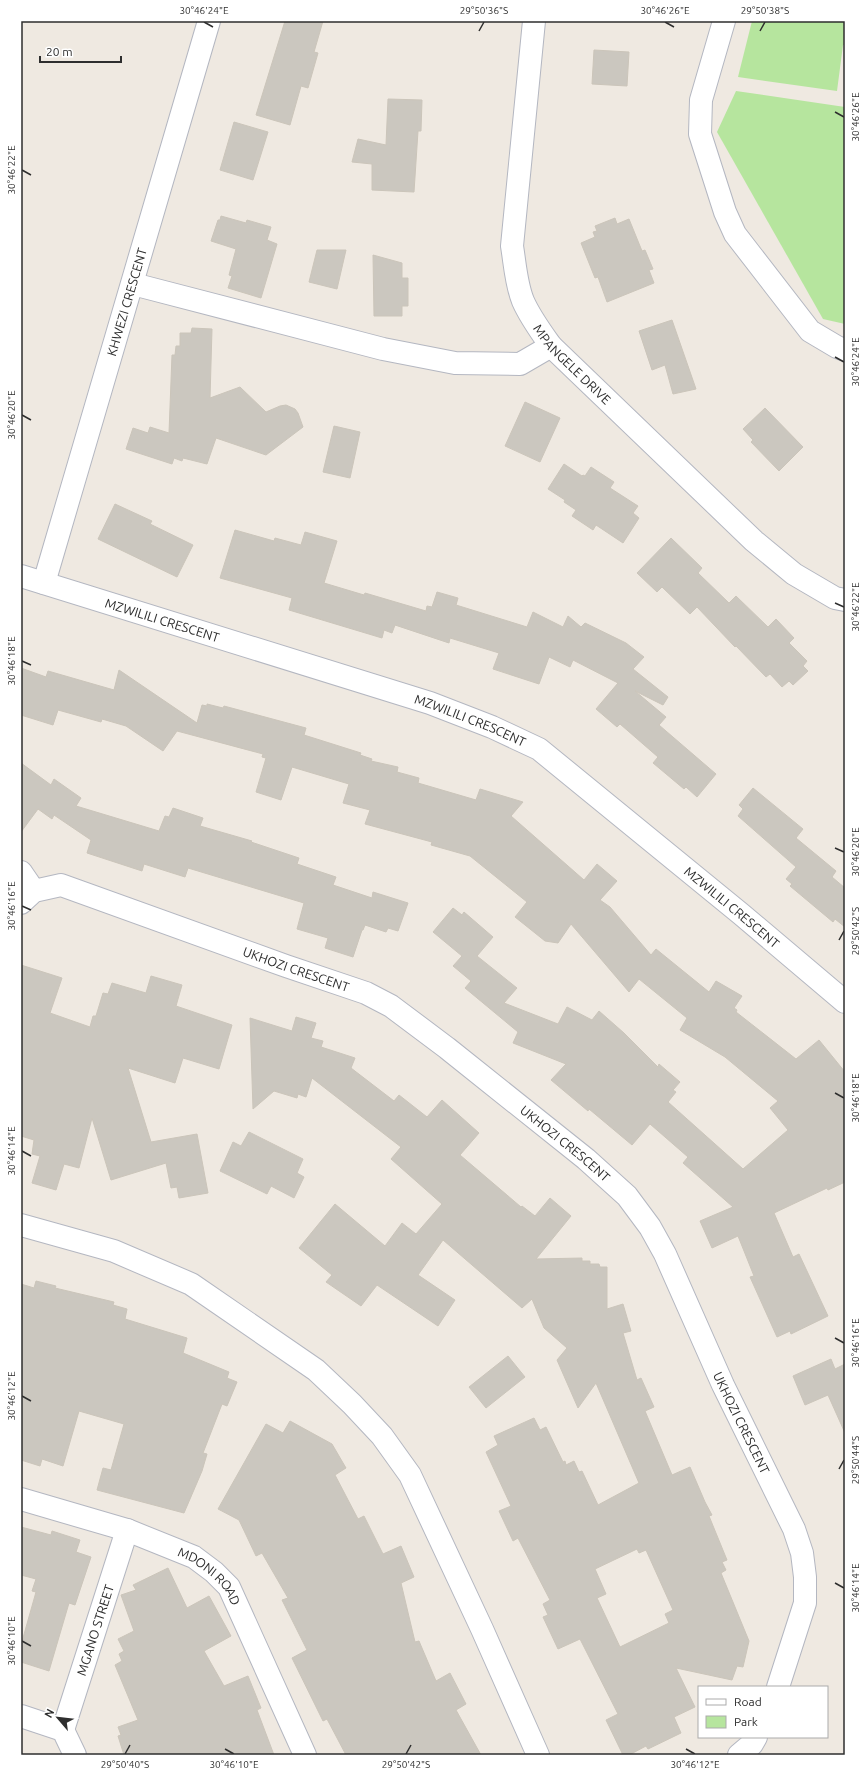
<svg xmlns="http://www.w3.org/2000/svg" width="866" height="1776" font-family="Ubuntu,sans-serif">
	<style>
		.green { fill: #b6e59e }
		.building { fill: #cbc7bf; stroke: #cbc5ba; fill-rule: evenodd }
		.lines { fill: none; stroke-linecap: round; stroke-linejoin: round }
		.minor-casing { stroke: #b4b7c1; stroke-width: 24 }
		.tertiary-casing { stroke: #b4b7c1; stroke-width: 24 }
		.minor { stroke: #fff; stroke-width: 22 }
		.tertiary { stroke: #fff; stroke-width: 22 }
		.ticks { fill: none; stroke: #2e2e2e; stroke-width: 1.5 }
		.labels { text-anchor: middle; stroke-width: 3.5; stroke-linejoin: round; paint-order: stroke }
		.street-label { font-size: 13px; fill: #2e2e2e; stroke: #fff }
		.neatline { fill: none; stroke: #2e2e2e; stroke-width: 1.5 }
		.ticks-label { font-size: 10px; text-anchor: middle; fill: #2e2e2e }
	</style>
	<rect width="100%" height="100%" fill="#efe9e1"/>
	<g class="green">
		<path d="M752,21H845V45H843L837,91L738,77Z"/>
		<path d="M736,91L845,107V324L823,319L717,132Z"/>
	</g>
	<g class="building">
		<path d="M285,21H323L314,52L318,53L308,88L301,86L290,125L256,115Z"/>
		<path d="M594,50L629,52L627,86L592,84Z"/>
		<path d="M388,99L422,100L421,131H418L414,192L372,190V164L352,162L358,139L386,145Z"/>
		<path d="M234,122L268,132L253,180L220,170Z"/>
		<path d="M221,216L246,223L247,220L271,227L267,240L277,244L261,298L228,288L232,276L229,275L236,249L211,241L218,220H220Z"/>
		<path d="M615,218L617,224L629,219L642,251L645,250L653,269L649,270L654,283L607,302L598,277L595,278L581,243L595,237L593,232L597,231L595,226Z"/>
		<path d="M317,250H346L337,289L309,282Z"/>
		<path d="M373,255L402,263V278H408V306H402V316H374Z"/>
		<path d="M672,320L696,389L673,394L665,365L652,370L639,331Z"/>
		<path d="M192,328L212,329L210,398L240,387L266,412L280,406L286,405L295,409L298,413L303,427L266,455L216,438L207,464L183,458L182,461L174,458L172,464L126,449L133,428L148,433L150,427L169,433L172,355H175L176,346H180V333H191Z"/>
		<path d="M525,402L560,418L540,462L505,446Z"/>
		<path d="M765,408L803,447L779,471L751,442L753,440L743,429Z"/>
		<path d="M334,426L360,432L350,478L323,472Z"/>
		<path d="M564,464L582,476L583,475L585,476L591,467L614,482L610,488L638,506L633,513L639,518L623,543L596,525L593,530L572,516L576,510L564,502L565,500L548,489Z"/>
		<path d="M115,504L152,521L150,524L193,545L177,577L98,539Z"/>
		<path d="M235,530L274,541L275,538L301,545L305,532L337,541L324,583L364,595L365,593L426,611L427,606L432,607L437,592L458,598L456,605L527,627L533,612L563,627L568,616L581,627L585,623L626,643L644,657L633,669L668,697L663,705L635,691L666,717L659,725L716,774L697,797L686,787L684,789L653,763L658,757L620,724L617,727L596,709L618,683L573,660L570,667L549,657L539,684L493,669L499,653L450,638L449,643L395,625L392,633L384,630L382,638L289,610L292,598L220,578Z"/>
		<path d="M671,538L702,568L698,573L729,603L736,596L768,627L776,619L794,638L789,643L807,661L803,666L808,671L793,685L789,681L782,687L770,674L766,677L736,646L735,647L697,607L690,614L662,587L657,592L637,573Z"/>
		<path d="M21,668L46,677L48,671L114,690L119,670L197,723L202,705L207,706V704L223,708L224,706L306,728L304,735L361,753L360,755L372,759L371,761L398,767L397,772L419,778L418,783L476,800L480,789L523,802L511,816L584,880L597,864L617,881L600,900L610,907L651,955L656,949L709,992L716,981L742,996L734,1008L737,1010L736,1012L796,1059L819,1040L845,1072V1182L828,1190L827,1188L774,1213L793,1257L799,1254L828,1316L791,1334L790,1331L777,1337L750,1277L754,1276L738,1236L712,1248L700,1221L733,1207L683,1163L688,1157L650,1124L632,1145L589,1109L588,1111L551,1080L566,1064L513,1043L518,1032L465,988L471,981L453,966L462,956L433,932L453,908L462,915L464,912L493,937L477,956L517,988L504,1003L558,1024L567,1007L592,1020L599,1011L624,1033L658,1067L659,1064L680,1082L673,1090L676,1092L668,1102L743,1169L788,1130L770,1108L778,1101L725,1057L680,1030L687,1018L639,979L629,992L571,924L558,943L545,941L515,917L527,902L470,856L431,845L432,842L365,824L370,810L343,803L349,784L292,767L281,800L256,792L266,758L262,757L263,754L177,731L163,751L126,726L102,719L101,722L58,710L53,725L21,715Z"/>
		<path d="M21,763L51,785L54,779L81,798L76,806L159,831L165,816L169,817L173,808L203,818L200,826L252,841L251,842L299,858L297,864L336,877L333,885L372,898L373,892L408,903L398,931L388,928L386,932L365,925L363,930H362L353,957L325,948L328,938L297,929L304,903L188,868L185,877L144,864L142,871L87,853L91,840L54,815L52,819L38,809L21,832Z"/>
		<path d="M753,788L803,829L796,838L836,871L832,877L845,888V927L835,919L833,922L790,886L792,884L786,879L796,867L738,816L743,809L739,805Z"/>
		<path d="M21,965L62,978L50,1013L90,1027L93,1016H96L103,993L108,994L112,983L146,993L151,976L182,985L176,1006L232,1025L219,1069L183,1058L175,1083L128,1068L151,1142L197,1134L208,1193L179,1198L177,1187L171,1188L166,1163L111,1180L92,1118L79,1168L64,1164L56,1190L32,1183L40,1156L32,1154L34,1140L21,1136Z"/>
		<path d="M296,1017L316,1023L311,1038L323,1041L321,1047L355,1058L351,1068L394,1101L399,1095L427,1117L442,1100L479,1133L460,1155L521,1207L522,1206L535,1216L550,1198L571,1216L536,1259L582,1258V1261H590V1264H599L600,1267H607V1309L623,1304L631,1331L623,1333L637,1380L641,1378L654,1407L645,1411L672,1475L690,1467L705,1502L712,1515L709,1516L727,1560L722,1562L726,1570L721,1573L749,1641L743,1667L737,1666L732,1680L676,1668L695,1707L674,1717L681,1733L648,1749L646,1746L629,1755H623L606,1720L618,1714L580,1639L558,1649L543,1617L548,1615L543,1604L550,1600L518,1538L513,1541L499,1511L511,1506L486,1452L498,1445L494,1436L534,1418L540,1430L546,1427L563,1462L565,1461L566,1465L574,1461L579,1472L582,1471L598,1505L639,1483L596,1383L578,1408L557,1360L567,1348L544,1328L532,1299L522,1308L443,1240L418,1275L455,1300L438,1326L377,1285L361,1306L326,1282L332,1275L299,1248L335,1204L385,1246L402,1223L416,1234L442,1204L391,1159L401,1147L312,1078L306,1097L298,1094L297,1098L274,1091L253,1109L250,1018L292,1031ZM637,1549L639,1553L646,1550L673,1610L665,1614L669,1623L620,1647L597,1598L606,1594L595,1569Z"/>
		<path d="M249,1132L303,1159L297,1173L304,1177L294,1198L271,1186L267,1194L220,1171L233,1142L241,1146Z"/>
		<path d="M36,1281L56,1286L55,1288L114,1302L113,1305L127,1309L125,1319L187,1338L183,1353L229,1372L227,1378L237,1382L227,1406L222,1404L203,1453L207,1454L202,1471L184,1513L97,1490L103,1468L111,1470L124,1424L79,1411L63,1466L42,1459L40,1466L21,1460V1284L34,1288Z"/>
		<path d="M508,1356L525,1377L486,1408L469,1387Z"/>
		<path d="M831,1359L835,1369L845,1364V1433L828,1395L805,1405L793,1376Z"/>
		<path d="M290,1421L332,1444L346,1468L335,1475L358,1519L364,1516L383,1554L401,1546L414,1577L401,1583L415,1642L419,1641L436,1681L450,1673L466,1704L456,1710L481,1755H346L327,1719L323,1721L292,1658L307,1650L282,1600L288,1598L262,1553L256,1556L239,1520L218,1509L266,1424L283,1433Z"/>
		<path d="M21,1527L51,1535L52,1531L80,1540L76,1552L91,1557L75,1605L69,1603L49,1671L21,1662V1645L36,1592L32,1591L36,1579L21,1575Z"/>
		<path d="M168,1568L187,1608L209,1596L231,1636L204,1651L224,1686L248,1676L261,1708L257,1710L274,1755H124L118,1736L121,1735L118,1727L138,1720L115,1665L122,1661L119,1654L124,1651L118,1639L134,1631L121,1595L136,1590L133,1585Z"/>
	</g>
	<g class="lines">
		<g class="minor-casing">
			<g id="minor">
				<path id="s1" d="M534,21L512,246C515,264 516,284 523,301C530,317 541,332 551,346L754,541L794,574L835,598L845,600"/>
				<path d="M724,21L701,100L700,134L725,212L735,234L810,331L837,347L845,350"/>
				<path d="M133,284L383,349L455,363L520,364L551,346"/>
				<path id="s2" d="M21,576L430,703L492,727L539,749L741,914L845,1002"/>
				<path id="s3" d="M44,583L209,21"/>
				<path d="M21,872L34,891"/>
				<path id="s4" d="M21,903L34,891L61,885L286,966L366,993L391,1006L447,1048L586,1159L627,1196L650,1227L665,1254L723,1385L794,1529L802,1553L805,1577V1603L778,1687"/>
				<path id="s5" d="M21,1499L127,1530L194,1557L214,1572L229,1587L305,1755"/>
				<path d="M21,1716L63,1730L75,1755"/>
				<path id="s6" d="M63,1730L127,1530"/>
				<path d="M739,1755L752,1744L756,1737"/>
			</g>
		</g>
		<g class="tertiary-casing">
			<path id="tertiary" d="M21,1225L114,1251L191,1284L316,1370L352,1404L382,1436L410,1475L482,1629L538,1755"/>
		</g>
		<use href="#minor" class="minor"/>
		<use href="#tertiary" class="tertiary"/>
	</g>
	<path class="ticks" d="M204,22L213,27M665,22L674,27M479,31L484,22M760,31L765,22M835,112L844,117M22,170L31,175M835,357L844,362M22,415L31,420M835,603L844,607M22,661L31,665M835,848L844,852M22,906L31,910M839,940L844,931M835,1093L844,1098M22,1151L31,1156M835,1338L844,1343M22,1396L31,1401M839,1469L844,1460M835,1583L844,1588M22,1641L31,1646M225,1749L234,1754M686,1749L695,1754M125,1754L130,1745M406,1754L411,1745"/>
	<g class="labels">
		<g class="street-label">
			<text dy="5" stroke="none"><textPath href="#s3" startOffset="293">KHWEZI CRESCENT</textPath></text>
			<text dy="5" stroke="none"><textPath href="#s1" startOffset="363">MPANGELE DRIVE</textPath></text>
			<text dy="5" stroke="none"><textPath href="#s2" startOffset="148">MZWILILI CRESCENT</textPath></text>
			<text dy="5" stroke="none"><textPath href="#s2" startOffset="472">MZWILILI CRESCENT</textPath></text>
			<text dy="5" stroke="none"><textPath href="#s2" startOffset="796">MZWILILI CRESCENT</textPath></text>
			<text dy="5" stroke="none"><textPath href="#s4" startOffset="295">UKHOZI CRESCENT</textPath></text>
			<text dy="5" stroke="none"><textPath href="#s4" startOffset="619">UKHOZI CRESCENT</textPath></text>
			<text dy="5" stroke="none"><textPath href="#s4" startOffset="955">UKHOZI CRESCENT</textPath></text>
			<text dy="5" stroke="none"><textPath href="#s5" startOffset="207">MDONI ROAD</textPath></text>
			<text dy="5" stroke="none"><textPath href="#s6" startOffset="105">MGANO STREET</textPath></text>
		</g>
	</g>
	<rect width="866" height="1776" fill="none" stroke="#ffffff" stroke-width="44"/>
	<rect x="698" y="1686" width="130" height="52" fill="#ffffff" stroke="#ababab"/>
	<rect x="706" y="1699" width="20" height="6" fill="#ffffff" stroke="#ababab"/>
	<text x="734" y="1706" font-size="12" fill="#2e2e2e">Road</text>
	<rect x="706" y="1716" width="20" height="12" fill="#b6e59e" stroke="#ababab"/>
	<text x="734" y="1726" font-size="12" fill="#2e2e2e">Park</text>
	<g transform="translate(58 1718) rotate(298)" stroke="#ffffff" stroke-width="3" paint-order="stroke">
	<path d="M0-3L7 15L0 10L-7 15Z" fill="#2e2e2e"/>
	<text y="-6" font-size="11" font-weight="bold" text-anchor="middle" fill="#2e2e2e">N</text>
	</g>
	<path d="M40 56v6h81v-6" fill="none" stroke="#2e2e2e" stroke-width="2"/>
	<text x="46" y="56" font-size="12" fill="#2e2e2e" stroke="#ffffff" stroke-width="3" paint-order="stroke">20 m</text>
	<rect x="22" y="22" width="822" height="1732" class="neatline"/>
	<g class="ticks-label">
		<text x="204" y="14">30°46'24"E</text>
		<text x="484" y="14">29°50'36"S</text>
		<text x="665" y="14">30°46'26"E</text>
		<text x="765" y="14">29°50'38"S</text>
		<text transform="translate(855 117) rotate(-90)" y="4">30°46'26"E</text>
		<text transform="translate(11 170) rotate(-90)" y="4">30°46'22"E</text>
		<text transform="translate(855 362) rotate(-90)" y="4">30°46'24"E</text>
		<text transform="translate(11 415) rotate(-90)" y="4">30°46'20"E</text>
		<text transform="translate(855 607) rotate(-90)" y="4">30°46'22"E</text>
		<text transform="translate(11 661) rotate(-90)" y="4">30°46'18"E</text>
		<text transform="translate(855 852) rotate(-90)" y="4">30°46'20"E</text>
		<text transform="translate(11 906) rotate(-90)" y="4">30°46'16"E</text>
		<text transform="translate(855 931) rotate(-90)" y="4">29°50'42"S</text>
		<text transform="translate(855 1098) rotate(-90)" y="4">30°46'18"E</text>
		<text transform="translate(11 1151) rotate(-90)" y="4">30°46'14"E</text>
		<text transform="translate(855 1343) rotate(-90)" y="4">30°46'16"E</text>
		<text transform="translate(11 1396) rotate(-90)" y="4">30°46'12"E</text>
		<text transform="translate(855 1460) rotate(-90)" y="4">29°50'44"S</text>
		<text transform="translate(855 1588) rotate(-90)" y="4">30°46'14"E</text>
		<text transform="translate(11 1641) rotate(-90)" y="4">30°46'10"E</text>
		<text x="125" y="1768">29°50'40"S</text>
		<text x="234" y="1768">30°46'10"E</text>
		<text x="406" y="1768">29°50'42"S</text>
		<text x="695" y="1768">30°46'12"E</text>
	</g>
</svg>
